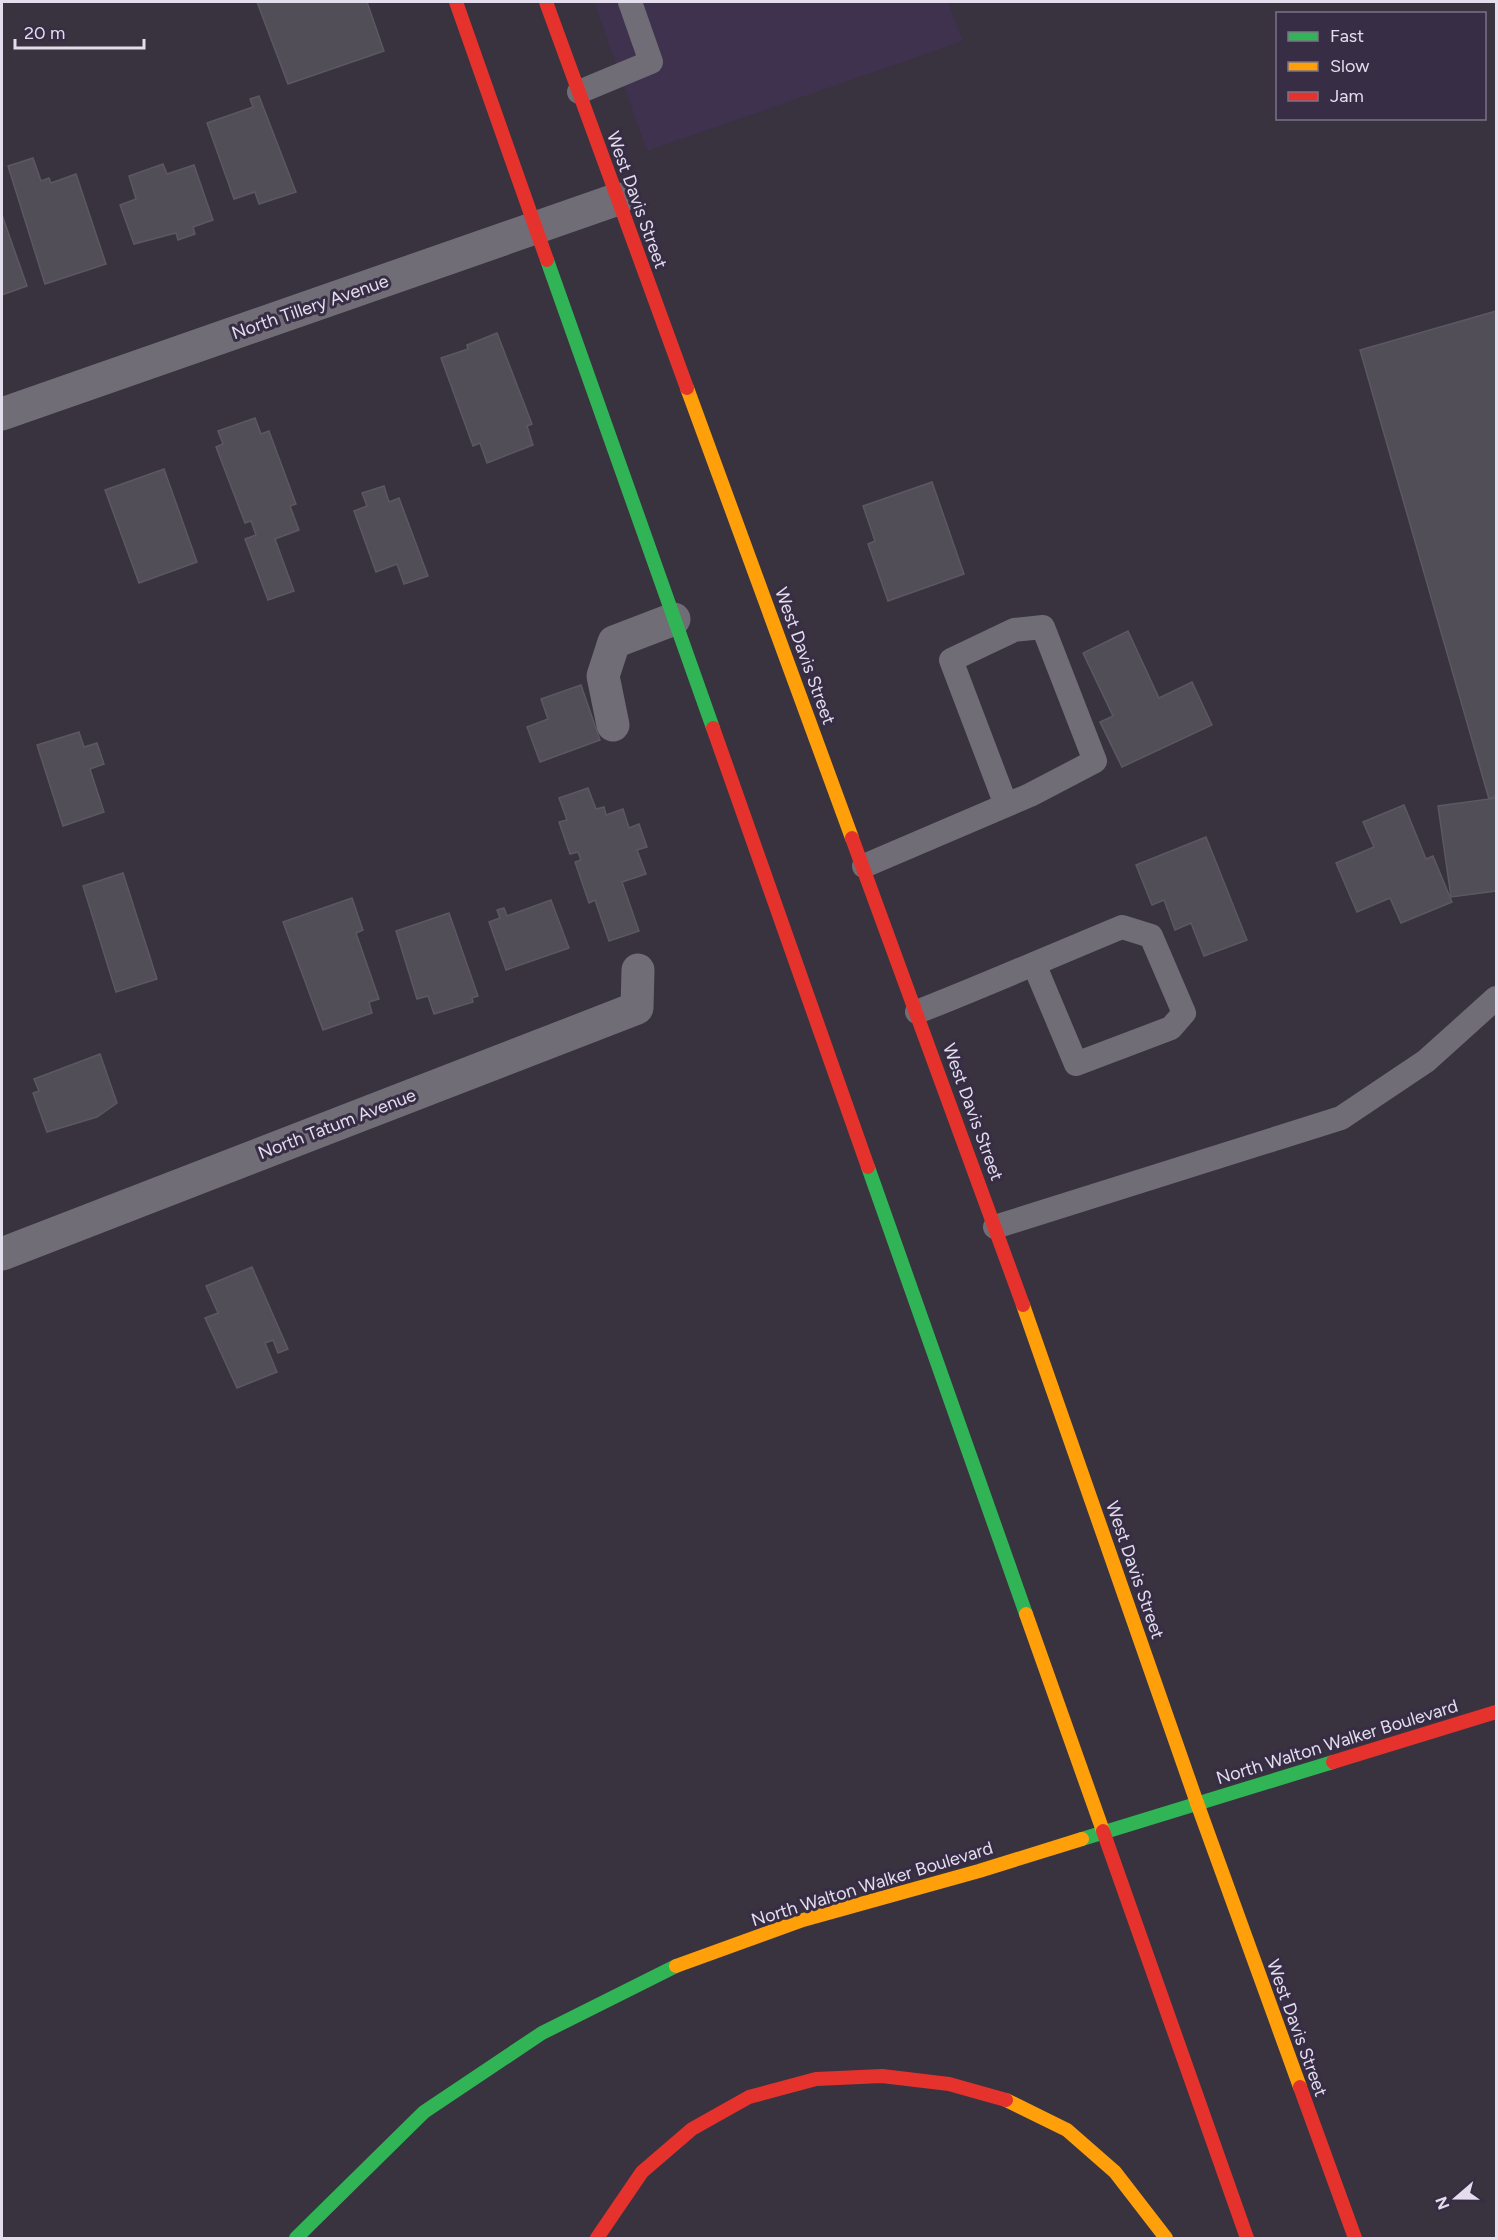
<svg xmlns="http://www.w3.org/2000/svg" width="1498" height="2240" font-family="Figtree,sans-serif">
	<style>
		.built { fill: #3e324e }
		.building { fill: #524e58; stroke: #5c5862; stroke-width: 1.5 }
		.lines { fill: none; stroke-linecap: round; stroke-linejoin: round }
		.lane { stroke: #716d77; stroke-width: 24 }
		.street { stroke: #716d77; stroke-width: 33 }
		.fast { stroke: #30b455; stroke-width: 14 }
		.slow { stroke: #ff9f0a; stroke-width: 14 }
		.jam { stroke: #e5322d; stroke-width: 14 }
		.labels { text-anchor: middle; stroke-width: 6; stroke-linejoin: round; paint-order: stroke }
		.street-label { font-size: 18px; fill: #e3dded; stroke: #372d45 }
	</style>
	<rect width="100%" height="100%" fill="#38333f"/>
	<path class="built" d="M594,2H948L963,41L647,151Z"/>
	<g class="building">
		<path d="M257,2H367L384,51L288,84Z"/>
		<path d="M259,96L296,192L259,204L255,192L234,199L207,123L253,107L250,99Z"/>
		<path d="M33,158L41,181L49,178L51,183L76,174L106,264L45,284L8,166Z"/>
		<path d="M163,164L167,174L194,165L213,220L193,227L195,234L178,240L176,233L134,244L120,205L136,199L129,176Z"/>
		<path d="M2,215L27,286L2,295Z"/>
		<path d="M1496,311V796L1489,799L1360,350Z"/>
		<path d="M497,333L532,424L527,426L533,445L487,463L480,443L473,446L441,358L468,349L467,345Z"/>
		<path d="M255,418L261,434L269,431L296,504L290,506L299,530L275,539L294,591L268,600L245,539L256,535L251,521L245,523L216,447L223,444L218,431Z"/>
		<path d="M164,469L197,562L139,583L105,490Z"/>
		<path d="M932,482L964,574L888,601L868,544L875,541L863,506Z"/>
		<path d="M384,486L389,502L399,498L428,576L404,584L397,564L376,572L354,511L367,506L362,493Z"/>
		<path d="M1128,631L1159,698L1192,682L1212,725L1122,767L1100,722L1113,716L1083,653Z"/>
		<path d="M581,685L600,740L540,762L527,727L548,719L541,699Z"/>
		<path d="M79,732L84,747L97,743L104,764L90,769L104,812L63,826L37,745Z"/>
		<path d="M588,788L596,809L604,807L606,815L623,809L629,828L639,824L647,847L637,850L646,874L622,882L639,931L609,941L595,900L589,903L575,862L581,860L578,852L570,854L559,822L567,820L559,798Z"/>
		<path d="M1496,798V891L1451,897L1438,806Z"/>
		<path d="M1404,805L1426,859L1433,856L1452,902L1401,923L1390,898L1357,912L1336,863L1374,847L1363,822Z"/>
		<path d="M1206,837L1247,940L1204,956L1191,923L1175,930L1164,900L1152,905L1136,865Z"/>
		<path d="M123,873L157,979L116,992L83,886Z"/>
		<path d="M352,898L363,930L356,933L379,999L369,1002L372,1013L323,1030L283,922Z"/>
		<path d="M551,900L569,948L506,970L489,922L500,918L497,910L504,908L507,916Z"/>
		<path d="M449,913L478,996L472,998L473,1002L434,1014L428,996L417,999L396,931Z"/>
		<path d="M100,1054L117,1103L97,1117L47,1132L33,1093L39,1091L34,1079Z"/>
		<path d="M252,1267L288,1349L278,1353L273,1340L265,1343L277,1372L237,1388L205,1318L218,1313L206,1286Z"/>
	</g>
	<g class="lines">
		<g class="lane">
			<path d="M579,92L651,62L630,2"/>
			<path d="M864,866L1030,795L1095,761L1043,627L1014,630L951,660L1006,805"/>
			<path d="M917,1012C986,985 1054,955 1122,927L1151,936L1184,1013L1171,1028L1076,1064L1034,964"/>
			<path d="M995,1227L1341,1118L1426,1061L1496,998"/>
		</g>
		<g class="street">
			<path d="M2,414L618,199"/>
			<path d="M613,725L603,676L614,642L674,619"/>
			<path d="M2,1254L637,1008L638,970"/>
		</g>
		<g class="fast">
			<path d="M547,260L713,728"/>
			<path d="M868,1167L1026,1614"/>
			<path d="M1082,1839L1333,1762"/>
			<path d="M296,2238L424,2112L542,2033L676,1966"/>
		</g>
		<g class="slow">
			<path d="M687,388L852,838"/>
			<path d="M1023,1305L1197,1803"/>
			<path d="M1026,1614L1103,1831"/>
			<path d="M1197,1803L1300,2087"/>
			<path d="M676,1966L803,1920L979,1871L1082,1839"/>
			<path d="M1006,2100L1067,2130L1115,2172L1166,2238"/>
		</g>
		<g class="jam">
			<path d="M456,2L547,260"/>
			<path d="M546,2L687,388"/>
			<path d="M713,728L868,1167"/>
			<path d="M852,838L1023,1305"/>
			<path d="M1333,1762L1496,1712"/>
			<path d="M1103,1831L1247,2238"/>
			<path d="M1300,2087L1355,2238"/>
			<path d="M597,2238L642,2172L692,2129L749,2097L816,2079L882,2076L949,2084L1006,2100"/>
		</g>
	</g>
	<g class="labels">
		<g class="street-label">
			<text transform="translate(637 200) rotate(70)" y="6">West Davis Street</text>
			<text transform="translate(310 307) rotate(-19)" y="6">North Tillery Avenue</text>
			<text transform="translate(805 656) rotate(70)" y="6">West Davis Street</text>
			<text transform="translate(973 1112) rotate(70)" y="6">West Davis Street</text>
			<text transform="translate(337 1124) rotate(-21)" y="6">North Tatum Avenue</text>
			<text transform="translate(1135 1570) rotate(71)" y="6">West Davis Street</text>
			<text transform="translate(1337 1742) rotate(-17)" y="6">North Walton Walker Boulevard</text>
			<text transform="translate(872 1884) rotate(-17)" y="6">North Walton Walker Boulevard</text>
			<text transform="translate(1297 2028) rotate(70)" y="6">West Davis Street</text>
		</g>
	</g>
	<rect width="1498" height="2240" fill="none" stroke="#e3dded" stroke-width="6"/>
	<rect x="1276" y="12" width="210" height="108" fill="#372d45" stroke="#7c7388" stroke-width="1.5"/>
	<rect x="1288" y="32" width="30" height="9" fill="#30b455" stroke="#7c7388" stroke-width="1.5"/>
	<text x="1330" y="42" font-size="18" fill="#e3dded">Fast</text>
	<rect x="1288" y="62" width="30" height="9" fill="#ff9f0a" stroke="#7c7388" stroke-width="1.5"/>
	<text x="1330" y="72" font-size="18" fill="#e3dded">Slow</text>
	<rect x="1288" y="92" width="30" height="9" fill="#e5322d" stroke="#7c7388" stroke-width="1.5"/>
	<text x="1330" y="102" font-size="18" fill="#e3dded">Jam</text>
	<g transform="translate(1456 2198) rotate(250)" stroke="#372d45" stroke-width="4.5" paint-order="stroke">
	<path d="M0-4.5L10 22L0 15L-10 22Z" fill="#e3dded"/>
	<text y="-9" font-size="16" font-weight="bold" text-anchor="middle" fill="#e3dded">N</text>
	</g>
	<path d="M15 39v9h129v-9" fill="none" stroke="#e3dded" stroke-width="3"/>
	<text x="24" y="39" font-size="18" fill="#e3dded" stroke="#372d45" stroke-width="4.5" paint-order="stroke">20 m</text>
</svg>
